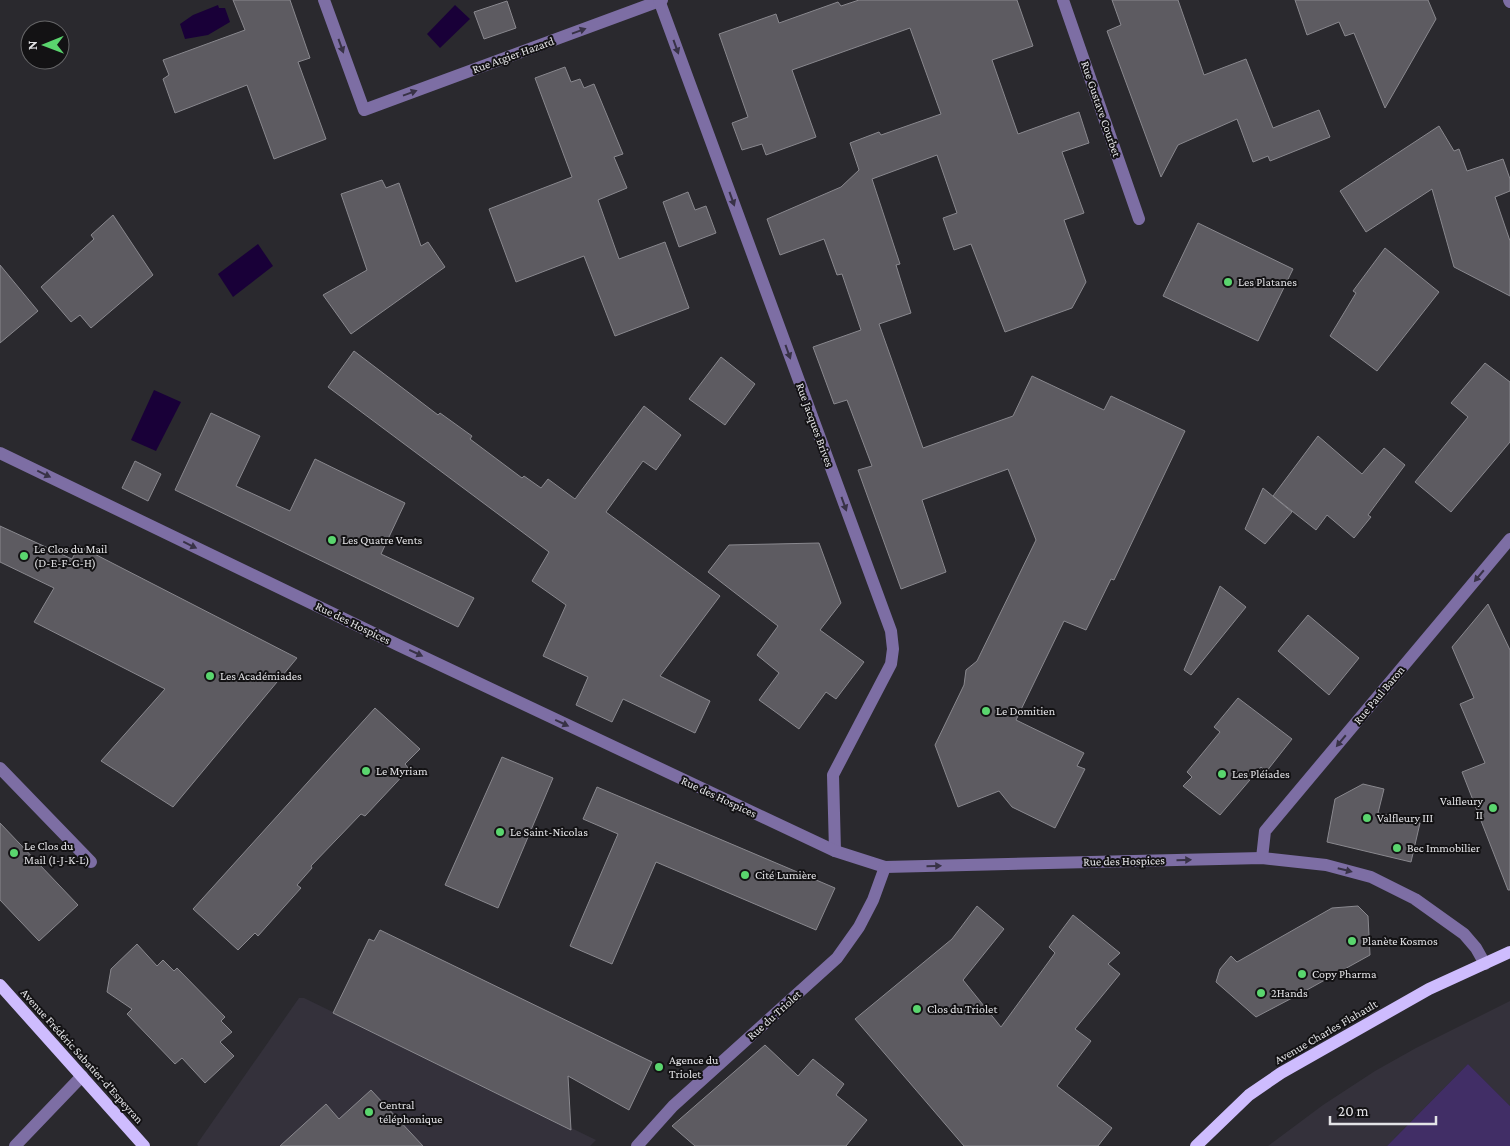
<svg xmlns="http://www.w3.org/2000/svg" width="1510" height="1146" font-family="'Crimson Pro',serif">
	<style>
		.built { fill: #34313b }
		.green { fill: #412e66 }
		.water { fill: #190038 }
		.building { fill: #5d5b61; stroke: #89888e }
		.lines { fill: none; stroke-linecap: round; stroke-linejoin: round }
		.minor { stroke: #7d6ea4; stroke-width: 12 }
		.major { stroke: #cebcfe; stroke-width: 12 }
		.oneway { fill: #383246 }
		.poi-dot { fill: #5ad56e; stroke: #131214; stroke-width: 2 }
		.labels { text-anchor: middle; stroke-width: 4; stroke-linejoin: round; paint-order: stroke }
		.street-label { font-size: 12px; fill: #e3e3e6; stroke: #131214 }
		.poi-label { font-size: 12px; fill: #e3e3e6; stroke: #131214; text-anchor: start }
	</style>
	<rect width="100%" height="100%" fill="#2a292e"/>
	<g class="built">
		<path d="M299,998H304L596,1140L590,1146H198L197,1144Z"/>
		<path d="M1510,1001V1106L1468,1064L1387,1146H1268L1323,1105L1375,1071L1416,1048Z"/>
	</g>
	<path class="green" d="M1468,1064L1510,1106V1146H1387Z"/>
	<g class="water">
		<path d="M218,5L219,8H225L230,22L208,35L185,39L180,24L193,15Z"/>
		<path d="M455,5L470,19L440,48L427,34Z"/>
		<path d="M258,244L273,266L233,297L218,274Z"/>
		<path d="M154,390L181,402L156,451L131,440Z"/>
	</g>
	<g class="building">
		<path d="M233,0H290L310,58L298,62L326,139L274,159L247,85L175,113L163,79L169,75L163,60L245,30Z"/>
		<path d="M859,0H1017L1033,46L992,60L1018,134L1079,112L1089,143L1062,152L1084,213L1064,220L1086,282L1072,308L1005,332L971,244L954,250L943,218L957,213L937,155L872,179L900,264L896,265L911,313L879,324L923,448L1013,416L1032,376L1104,410L1111,396L1185,431L1114,580L1111,579L1086,630L1064,621L1016,720L1084,753L1077,766L1085,769L1055,828L1012,807L999,791L958,807L935,745L964,685L966,670L977,661L1036,540L1008,469L922,500L946,572L901,589L858,470L872,466L847,400L834,404L813,347L861,330L842,274L837,275L824,239L780,255L767,219L841,187L859,170L850,143L879,132L881,135L941,114L910,28L792,70L816,137L766,155L762,144L742,150L732,123L748,117L719,34L776,14L779,23L838,2L841,6Z"/>
		<path d="M1112,0H1178L1204,75L1246,59L1273,128L1319,110L1330,137L1270,161L1268,156L1253,162L1237,119L1178,145L1161,177L1107,31L1121,25Z"/>
		<path d="M1295,0H1428L1436,19L1385,108L1354,33L1345,36L1339,22L1307,35Z"/>
		<path d="M507,1L516,28L484,39L474,12Z"/>
		<path d="M565,67L571,82L580,79L584,88L594,84L623,154L614,157L627,188L598,200L619,259L665,242L689,308L615,336L584,256L516,282L489,209L572,177L535,78Z"/>
		<path d="M1439,126L1454,151L1459,149L1467,171L1503,159L1510,179V191L1495,197L1510,241V296L1454,267L1432,189L1366,232L1340,191Z"/>
		<path d="M382,180L386,188L399,183L421,246L428,242L445,267L351,334L323,295L367,270L341,194Z"/>
		<path d="M688,192L695,210L706,206L716,233L679,247L663,202Z"/>
		<path d="M113,215L153,275L91,328L80,315L71,322L41,287L94,239L91,235Z"/>
		<path d="M1198,223L1293,269L1258,341L1163,296Z"/>
		<path d="M1385,248L1439,292L1377,371L1330,336L1356,293L1353,291Z"/>
		<path d="M0,265L38,311L0,343Z"/>
		<path d="M354,351L438,415L440,413L472,436L470,439L522,478L524,476L541,488L548,479L575,499L644,406L681,435L656,470L643,461L606,512L720,596L660,676L710,701L695,733L623,699L612,722L576,705L588,677L543,656L566,605L532,581L549,552L328,387Z"/>
		<path d="M721,357L755,384L725,425L689,399Z"/>
		<path d="M1485,363L1510,382V442L1451,512L1415,482L1468,417L1451,403Z"/>
		<path d="M211,413L260,436L236,486L290,511L315,459L405,503L381,554L474,598L458,627L175,490Z"/>
		<path d="M1318,436L1362,474L1384,448L1405,465L1368,515L1371,517L1354,538L1327,515L1316,530L1273,496Z"/>
		<path d="M135,461L161,474L148,501L122,488Z"/>
		<path d="M1263,488L1292,512L1265,544L1245,529Z"/>
		<path d="M0,526L72,559L79,546L297,658L173,807L101,761L165,689L34,622L54,588L0,562Z"/>
		<path d="M819,543L841,603L820,630L864,662L836,699L826,692L799,729L759,700L779,673L757,655L778,626L708,572L729,545Z"/>
		<path d="M1220,586L1246,607L1191,675L1184,670Z"/>
		<path d="M1488,604L1510,650V890H1508L1462,772L1485,763L1460,704L1474,698L1452,647Z"/>
		<path d="M1308,615L1359,658L1329,695L1278,651Z"/>
		<path d="M1238,698L1292,739L1266,772L1261,767L1220,815L1183,786L1192,777L1187,772L1220,732L1214,727Z"/>
		<path d="M375,708L420,749L405,764L409,769L365,816L361,814L311,866L312,868L297,885L301,888L258,936L255,933L238,950L193,909Z"/>
		<path d="M502,757L553,778L498,908L445,885Z"/>
		<path d="M1363,784L1384,789L1378,813L1420,823L1411,862L1327,842L1335,799Z"/>
		<path d="M597,787L835,888L816,930L656,862L612,964L570,946L618,834L583,819Z"/>
		<path d="M0,823L78,905L39,941L0,900Z"/>
		<path d="M977,906L1004,929L963,980L1001,1027L1055,953L1049,947L1073,915L1120,953L1108,964L1120,974L1075,1029L1091,1041L1057,1086L1112,1128L1098,1146H964L855,1019L952,939Z"/>
		<path d="M1358,906L1368,916L1370,955L1296,996L1256,1017L1216,982L1220,969L1231,956L1237,962L1332,908Z"/>
		<path d="M380,930L652,1062L629,1110L568,1076L571,1130L333,1013L369,939L374,941Z"/>
		<path d="M137,944L157,966L163,960L174,971L177,968L225,1017L221,1021L232,1032L220,1042L234,1056L205,1083L182,1058L175,1064L127,1014L132,1009L107,992L111,969Z"/>
		<path d="M765,1045L798,1076L813,1059L844,1084L836,1095L867,1120L846,1146H695L672,1126Z"/>
		<path d="M371,1090L423,1146H280L326,1104L339,1119Z"/>
	</g>
	<g class="lines">
		<g class="minor">
			<path d="M324,0L364,110L662,0"/>
			<path d="M659,0L891,631L893,649L891,664L833,775L835,851"/>
			<path d="M1063,0L1139,219"/>
			<path d="M1509,0L1510,2"/>
			<path d="M0,453L398,645L835,851L885,867L1262,858L1326,865L1371,877L1415,899L1464,934L1476,948L1485,964"/>
			<path d="M0,768L91,862"/>
			<path d="M1262,858L1265,831L1510,539"/>
			<path d="M15,1146L82,1076"/>
			<path d="M637,1146L673,1106L837,958L859,927L873,900L885,867"/>
		</g>
		<g class="major">
			<path d="M0,985L144,1146"/>
			<path d="M1196,1146L1249,1095L1281,1073L1429,989L1510,952"/>
		</g>
	</g>
	<defs><path id="oneway-solid" d="M-6-.8H1V-3.2L6.5 0L1 3.2V.8H-6Z" transform="scale(1.25)"/></defs>
	<g class="oneway">
		<use href="#oneway-solid" transform="translate(579 31) rotate(-20)"/>
		<use href="#oneway-solid" transform="translate(341 46) rotate(70)"/>
		<use href="#oneway-solid" transform="translate(676 47) rotate(70)"/>
		<use href="#oneway-solid" transform="translate(410 93) rotate(-20)"/>
		<use href="#oneway-solid" transform="translate(732 199) rotate(70)"/>
		<use href="#oneway-solid" transform="translate(788 352) rotate(70)"/>
		<use href="#oneway-solid" transform="translate(44 474) rotate(26)"/>
		<use href="#oneway-solid" transform="translate(844 504) rotate(70)"/>
		<use href="#oneway-solid" transform="translate(190 545) rotate(26)"/>
		<use href="#oneway-solid" transform="translate(1479 576) rotate(130)"/>
		<use href="#oneway-solid" transform="translate(416 653) rotate(25)"/>
		<use href="#oneway-solid" transform="translate(562 723) rotate(25)"/>
		<use href="#oneway-solid" transform="translate(1341 741) rotate(130)"/>
		<use href="#oneway-solid" transform="translate(1184 860) rotate(-1)"/>
		<use href="#oneway-solid" transform="translate(934 866) rotate(-1)"/>
		<use href="#oneway-solid" transform="translate(1345 870) rotate(14)"/>
	</g>
	<g class="poi-dot">
		<circle cx="1228" cy="282" r="5"/>
		<circle cx="332" cy="540" r="5"/>
		<circle cx="24" cy="556" r="5"/>
		<circle cx="210" cy="676" r="5"/>
		<circle cx="986" cy="711" r="5"/>
		<circle cx="366" cy="771" r="5"/>
		<circle cx="1222" cy="774" r="5"/>
		<circle cx="1493" cy="808" r="5"/>
		<circle cx="1367" cy="818" r="5"/>
		<circle cx="500" cy="832" r="5"/>
		<circle cx="1397" cy="848" r="5"/>
		<circle cx="14" cy="853" r="5"/>
		<circle cx="745" cy="875" r="5"/>
		<circle cx="1352" cy="941" r="5"/>
		<circle cx="1302" cy="974" r="5"/>
		<circle cx="1261" cy="993" r="5"/>
		<circle cx="917" cy="1009" r="5"/>
		<circle cx="659" cy="1067" r="5"/>
		<circle cx="369" cy="1112" r="5"/>
	</g>
	<g class="labels">
		<g class="street-label">
			<text transform="translate(513 55) rotate(-20)" y="4">Rue Atgier Hazard</text>
			<text transform="translate(1101 109) rotate(71)" y="4">Rue Gustave Courbet</text>
			<text transform="translate(815 425) rotate(70)" y="4">Rue Jacques Brives</text>
			<text transform="translate(353 623) rotate(26)" y="4">Rue des Hospices</text>
			<text transform="translate(1379 695) rotate(-50)" y="4">Rue Paul Baron</text>
			<text transform="translate(719 797) rotate(25)" y="4">Rue des Hospices</text>
			<text transform="translate(1124 861) rotate(-1)" y="4">Rue des Hospices</text>
			<text transform="translate(774 1015) rotate(-42)" y="4">Rue du Triolet</text>
			<text transform="translate(1326 1032) rotate(-30)" y="4">Avenue Charles Flahault</text>
			<text transform="translate(82 1056) rotate(48)" y="4">Avenue Frédéric Sabatier-d'Espeyran</text>
		</g>
		<g class="poi-label">
			<text x="1238" y="286">Les Platanes</text>
			<text x="342" y="544">Les Quatre Vents</text>
			<text x="34" y="553">Le Clos du Mail<tspan x="34" dy="14">(D-E-F-G-H)</tspan></text>
			<text x="220" y="680">Les Académiades</text>
			<text x="996" y="715">Le Domitien</text>
			<text x="376" y="775">Le Myriam</text>
			<text x="1232" y="778">Les Pléiades</text>
			<text x="1483" y="805" text-anchor="end">Valfleury<tspan x="1483" dy="14">II</tspan></text>
			<text x="1377" y="822">Valfleury III</text>
			<text x="510" y="836">Le Saint-Nicolas</text>
			<text x="24" y="850">Le Clos du<tspan x="24" dy="14">Mail (I-J-K-L)</tspan></text>
			<text x="1407" y="852">Bec Immobilier</text>
			<text x="755" y="879">Cité Lumière</text>
			<text x="1362" y="945">Planète Kosmos</text>
			<text x="1312" y="978">Copy Pharma</text>
			<text x="1271" y="997">2Hands</text>
			<text x="927" y="1013">Clos du Triolet</text>
			<text x="669" y="1064">Agence du<tspan x="669" dy="14">Triolet</tspan></text>
			<text x="379" y="1109">Central<tspan x="379" dy="14">téléphonique</tspan></text>
		</g>
	</g>
	<g transform="translate(45 45) rotate(269)"><circle r="24" fill="#131214" stroke="#666668"/>
	<path d="M0-4L9 19L0 12L-9 19Z" fill="#5ad56e"/>
	<text y="-8" font-size="14" font-weight="bold" text-anchor="middle" fill="#e3e3e6">N</text>
	</g>
	<path d="M1330 1116v8h106v-8" fill="none" stroke="#e3e3e6" stroke-width="2.5"/>
	<text x="1338" y="1116" font-size="15" fill="#e3e3e6" stroke="#131214" stroke-width="4" paint-order="stroke">20 m</text>
</svg>
